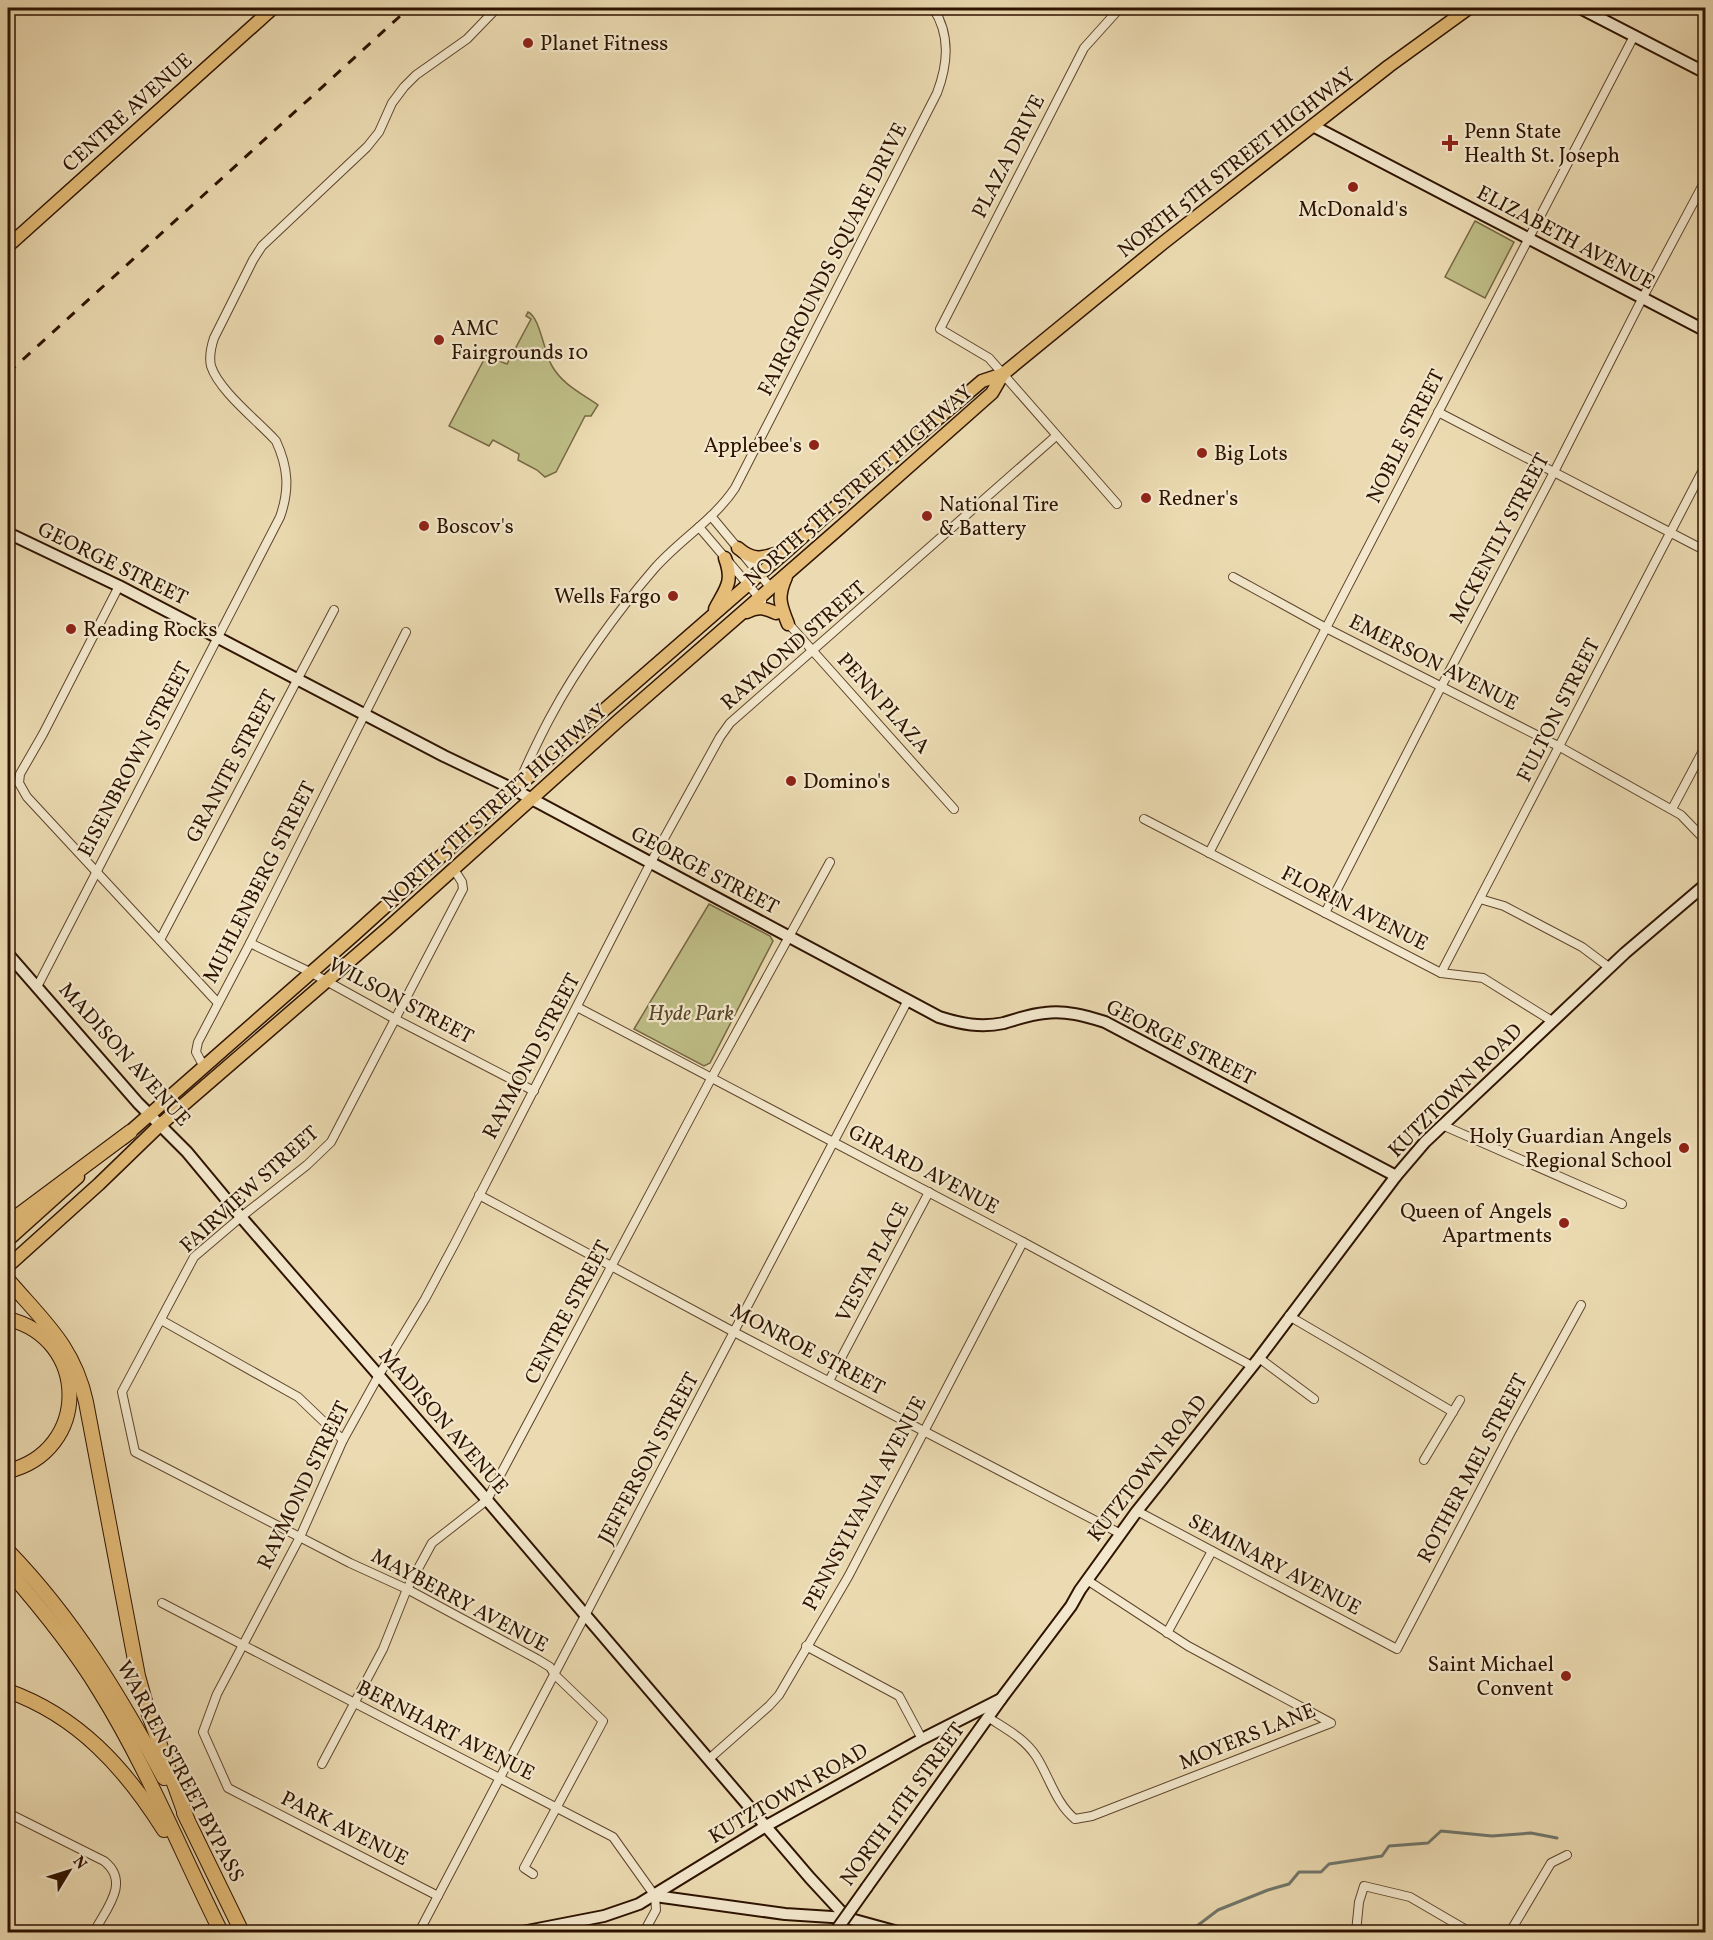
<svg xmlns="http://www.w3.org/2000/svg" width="1713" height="1940" font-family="Vollkorn,serif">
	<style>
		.green { fill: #bfbe87; stroke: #766844; stroke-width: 1.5 }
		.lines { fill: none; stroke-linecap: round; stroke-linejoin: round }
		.stream { stroke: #70776d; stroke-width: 3 }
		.street-casing { stroke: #5e452c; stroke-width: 10 }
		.secondary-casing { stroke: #2e1300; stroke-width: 14 }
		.primary-casing { stroke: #2e1300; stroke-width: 15 }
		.highway-casing { stroke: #2e1300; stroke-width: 16 }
		.street { stroke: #f3e8cd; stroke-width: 8 }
		.secondary { stroke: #f3e8cd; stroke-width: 10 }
		.primary { stroke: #e6be79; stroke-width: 12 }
		.highway { stroke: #e6be79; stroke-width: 14 }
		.rail { stroke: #2e1300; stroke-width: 3; stroke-dasharray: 10 10; stroke-linecap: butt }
		.secondary-bridge-casing { stroke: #2e1300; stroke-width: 14; stroke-linecap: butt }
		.secondary-bridge { stroke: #f3e8cd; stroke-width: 10 }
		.poi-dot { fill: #8f2418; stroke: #f3e8cd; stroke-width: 2 }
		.labels { text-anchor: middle; stroke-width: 4.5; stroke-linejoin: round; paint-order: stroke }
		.poi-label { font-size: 21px; fill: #2e1300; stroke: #f3e8cd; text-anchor: start }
		.street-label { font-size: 21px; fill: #2e1300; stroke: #f3e8cd }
		.park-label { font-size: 21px; font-style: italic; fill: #5a4628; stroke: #f3e8cd }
	</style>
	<rect width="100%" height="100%" fill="#ecdbb2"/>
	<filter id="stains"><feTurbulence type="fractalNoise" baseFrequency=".00333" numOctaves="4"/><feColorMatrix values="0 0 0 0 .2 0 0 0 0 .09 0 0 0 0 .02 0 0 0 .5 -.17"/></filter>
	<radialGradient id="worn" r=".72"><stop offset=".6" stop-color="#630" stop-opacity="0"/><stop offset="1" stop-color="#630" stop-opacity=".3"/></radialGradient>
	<g class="green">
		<path d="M1475,221L1514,242L1485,298L1445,277Z"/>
		<path d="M528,312C540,317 544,353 552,366C563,385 581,393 598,405L591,416H585L556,472L545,477L537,470L518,460L519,454L493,440L489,446L449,426L487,354L492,358L507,364L531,319L526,316Z"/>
		<path d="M709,904L770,936L773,941L710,1063L704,1066L634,1029Z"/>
	</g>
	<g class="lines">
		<path class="stream" d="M1189,1932L1218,1910L1268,1890L1289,1884L1299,1872H1321L1329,1864L1382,1856L1389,1846L1428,1843L1441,1831L1492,1836L1531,1833L1557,1838"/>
		<g class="street-casing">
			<g id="street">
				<path d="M1438,412L1706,551"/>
				<path d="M1117,504L989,358L940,329L1084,48L1120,8"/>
				<path d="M711,516L771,588"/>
				<path d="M699,527L762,601"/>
				<path d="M1233,577L1326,628L1560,747L1681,815L1706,841"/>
				<path d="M119,586L43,734L20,774L19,783L27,797L218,1003"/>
				<path d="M787,622L954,809"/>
				<path d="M519,782C529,760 539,738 551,716C577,667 617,612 654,569C679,540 714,520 735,488L937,93C948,64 951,35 933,8"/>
				<path d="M1672,809L1706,745"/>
				<path d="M1144,819L1441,973L1483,978L1552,1021"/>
				<path d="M1209,853L1634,36"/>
				<path d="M453,868L462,882L463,889L331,1142L307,1165L241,1217L194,1257L122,1392L135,1452L350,1563L407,1589L537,1659L550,1667L555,1675L603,1721L524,1868L533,1874"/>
				<path d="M1480,899L1504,906L1582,947L1610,968"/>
				<path d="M1325,913L1441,687L1554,472L1642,299L1706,179"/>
				<path d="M160,940L334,610"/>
				<path d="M250,943L310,972L395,1019L534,1091"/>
				<path d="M1441,973L1706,464"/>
				<path d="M37,987L280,517C290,489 288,467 276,441C258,421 219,391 211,366C209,357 211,347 214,338L253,260L262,246L367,147L379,132L392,103L404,87L416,75L467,39L497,8"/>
				<path d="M577,1007L1023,1242L1252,1366"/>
				<path d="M204,1067L196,1052L198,1042L250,943L406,632"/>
				<path d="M1442,1125L1622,1204"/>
				<path d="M479,1195L734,1332L1121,1534"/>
				<path d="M1289,1316L1453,1412"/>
				<path d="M161,1320L298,1397L343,1440"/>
				<path d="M1259,1358L1314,1399"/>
				<path d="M829,1381L929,1192"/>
				<path d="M1424,1460L1460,1400"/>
				<path d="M1137,1511L1397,1649L1511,1432L1581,1305"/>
				<path d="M162,1603L613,1837L655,1896L656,1910L644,1932"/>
				<path d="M1167,1633L1212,1551"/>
				<path d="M806,1646L899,1696L922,1739"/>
				<path d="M989,1718C1006,1729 1024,1738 1036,1756C1049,1776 1056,1804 1075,1819L1092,1816L1331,1723L1188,1646L1087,1580"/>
				<path d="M709,1759L769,1706L779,1695L848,1577L1023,1242"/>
				<path d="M322,1764L383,1649L407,1589L432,1543L487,1500L712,1077L830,862"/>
				<path d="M8,1813L104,1861C131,1882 106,1909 94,1932"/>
				<path d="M438,1896L228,1788L203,1732L217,1694L300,1537L343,1440L379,1375L425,1299L455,1243L650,864L720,737L730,723L1056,436"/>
				<path d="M419,1932L908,1000"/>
				<path d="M1356,1932L1359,1902L1364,1886L1410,1897L1470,1932"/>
				<path d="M1510,1932L1551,1863L1567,1855"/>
			</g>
		</g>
		<g class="secondary-casing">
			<g id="secondary">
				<path d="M1580,8L1706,73"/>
				<path d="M1313,126L1706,331"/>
				<path d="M8,533L119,586L444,756L515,790L939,1017C961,1024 981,1028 1004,1023C1017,1019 1031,1014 1045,1013C1065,1010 1086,1016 1105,1022L1396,1176"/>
				<path d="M8,954L138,1103L187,1152L241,1217L487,1500L810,1878L847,1918"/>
				<path d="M867,1887L1001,1699"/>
				<path d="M655,1896L785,1914L847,1918L898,1932"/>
				<path d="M522,1932L604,1916L639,1904L766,1826L922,1739L1001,1699L1071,1606L1080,1590L1137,1511L1259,1358L1396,1176L1425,1142L1625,953L1706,884"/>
			</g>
		</g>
		<g class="primary-casing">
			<g id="primary">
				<path d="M8,246L273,8"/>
				<path d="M738,548C755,563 765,557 784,551"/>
				<path d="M786,577C777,597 780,604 788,624"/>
				<path d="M715,609C726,588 734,582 725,558"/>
				<path d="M747,612C758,606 765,608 776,613"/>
				<path d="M123,1138L355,934L565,744L790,548L861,484L982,381L1003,374L1163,243L1389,66L1469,8"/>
				<path d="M8,1240L78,1177"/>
				<path d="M8,1266L99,1184L160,1125L388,928L618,721L836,531L992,393L1003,374"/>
			</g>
		</g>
		<g class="highway-casing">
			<g id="highway">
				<path d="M8,1223L130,1132"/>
				<path d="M8,1280C43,1321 74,1346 86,1402L138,1676L148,1712L187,1819"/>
				<path d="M8,1319C90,1339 90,1451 8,1471"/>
				<path d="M8,1551C73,1618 120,1696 164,1778"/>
				<path d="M8,1570C41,1608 73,1647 99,1690C147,1767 181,1852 221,1932"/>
				<path d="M8,1691C78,1716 125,1768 164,1830"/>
				<path d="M184,1813L242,1932"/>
			</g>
		</g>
		<use href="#street" class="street"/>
		<use href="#secondary" class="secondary"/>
		<use href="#primary" class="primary"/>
		<use href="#highway" class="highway"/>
		<path class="rail" d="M8,373L409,8"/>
		<g class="secondary-bridge-casing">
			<path id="secondary-bridge" d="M835,1932L867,1887"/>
		</g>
		<use href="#secondary-bridge" class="secondary-bridge"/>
	</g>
	<g class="poi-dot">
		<circle cx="528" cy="43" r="6"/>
		<path d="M1447 134h6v6h6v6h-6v6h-6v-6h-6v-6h6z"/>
		<circle cx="1353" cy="187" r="6"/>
		<circle cx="439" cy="340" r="6"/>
		<circle cx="814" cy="445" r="6"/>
		<circle cx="1202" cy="453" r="6"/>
		<circle cx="1146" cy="498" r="6"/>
		<circle cx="927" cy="516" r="6"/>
		<circle cx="424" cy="526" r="6"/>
		<circle cx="673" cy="596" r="6"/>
		<circle cx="71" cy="629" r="6"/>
		<circle cx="791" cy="781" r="6"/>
		<circle cx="1684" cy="1148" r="6"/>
		<circle cx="1564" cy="1223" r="6"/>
		<circle cx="1566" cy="1676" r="6"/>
	</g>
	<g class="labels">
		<g class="poi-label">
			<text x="540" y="50">Planet Fitness</text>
			<text x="1464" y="138">Penn State<tspan x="1464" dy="24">Health St. Joseph</tspan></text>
			<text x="1353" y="216" text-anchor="middle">McDonald's</text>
			<text x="451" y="335">AMC<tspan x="451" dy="24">Fairgrounds 10</tspan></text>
			<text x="802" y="452" text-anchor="end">Applebee's</text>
			<text x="1214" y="460">Big Lots</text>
			<text x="1158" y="505">Redner's</text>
			<text x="939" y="511">National Tire<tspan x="939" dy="24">&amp; Battery</tspan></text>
			<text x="436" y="533">Boscov's</text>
			<text x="661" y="603" text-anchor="end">Wells Fargo</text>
			<text x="83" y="636">Reading Rocks</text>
			<text x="803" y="788">Domino's</text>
			<text x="1672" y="1143" text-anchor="end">Holy Guardian Angels<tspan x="1672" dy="24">Regional School</tspan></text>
			<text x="1552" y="1218" text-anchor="end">Queen of Angels<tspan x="1552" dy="24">Apartments</tspan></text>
			<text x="1554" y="1671" text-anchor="end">Saint Michael<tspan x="1554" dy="24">Convent</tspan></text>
		</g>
		<g class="street-label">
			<text transform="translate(127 112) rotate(-42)" y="7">CENTRE AVENUE</text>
			<text transform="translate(1008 156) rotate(-63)" y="7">PLAZA DRIVE</text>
			<text transform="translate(1236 162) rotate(-38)" y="7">NORTH 5TH STREET HIGHWAY</text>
			<text transform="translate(1566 237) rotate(28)" y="7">ELIZABETH AVENUE</text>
			<text transform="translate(832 259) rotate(-63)" y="7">FAIRGROUNDS SQUARE DRIVE</text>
			<text transform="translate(1405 436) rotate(-63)" y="7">NOBLE STREET</text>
			<text transform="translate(858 485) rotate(-41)" y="7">NORTH 5TH STREET HIGHWAY</text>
			<text transform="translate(1499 538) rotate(-62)" y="7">MCKENTLY STREET</text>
			<text transform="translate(113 563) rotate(26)" y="7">GEORGE STREET</text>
			<text transform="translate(793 645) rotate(-41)" y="7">RAYMOND STREET</text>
			<text transform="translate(1434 662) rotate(27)" y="7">EMERSON AVENUE</text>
			<text transform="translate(884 703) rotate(48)" y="7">PENN PLAZA</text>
			<text transform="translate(1558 710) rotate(-63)" y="7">FULTON STREET</text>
			<text transform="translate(134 759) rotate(-62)" y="7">EISENBROWN STREET</text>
			<text transform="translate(231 766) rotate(-62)" y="7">GRANITE STREET</text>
			<text transform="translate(494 806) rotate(-42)" y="7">NORTH 5TH STREET HIGHWAY</text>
			<text transform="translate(705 870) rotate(28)" y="7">GEORGE STREET</text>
			<text transform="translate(259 882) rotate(-63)" y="7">MUHLENBERG STREET</text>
			<text transform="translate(1355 908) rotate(27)" y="7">FLORIN AVENUE</text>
			<text transform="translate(401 1000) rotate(28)" y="7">WILSON STREET</text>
			<text transform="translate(1181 1042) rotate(27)" y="7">GEORGE STREET</text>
			<text transform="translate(125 1054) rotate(48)" y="7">MADISON AVENUE</text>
			<text transform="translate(531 1056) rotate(-62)" y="7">RAYMOND STREET</text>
			<text transform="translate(1455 1090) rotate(-45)" y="7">KUTZTOWN ROAD</text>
			<text transform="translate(924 1169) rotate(28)" y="7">GIRARD AVENUE</text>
			<text transform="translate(249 1189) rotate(-42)" y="7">FAIRVIEW STREET</text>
			<text transform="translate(872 1262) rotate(-62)" y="7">VESTA PLACE</text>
			<text transform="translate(567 1312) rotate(-62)" y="7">CENTRE STREET</text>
			<text transform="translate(808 1349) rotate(28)" y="7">MONROE STREET</text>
			<text transform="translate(444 1421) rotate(49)" y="7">MADISON AVENUE</text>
			<text transform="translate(648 1458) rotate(-62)" y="7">JEFFERSON STREET</text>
			<text transform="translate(1147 1468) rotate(-52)" y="7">KUTZTOWN ROAD</text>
			<text transform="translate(1472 1468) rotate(-62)" y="7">ROTHER MEL STREET</text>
			<text transform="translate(303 1485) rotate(-64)" y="7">RAYMOND STREET</text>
			<text transform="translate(864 1503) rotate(-62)" y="7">PENNSYLVANIA AVENUE</text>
			<text transform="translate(1275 1564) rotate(28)" y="7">SEMINARY AVENUE</text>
			<text transform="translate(460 1600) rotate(28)" y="7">MAYBERRY AVENUE</text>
			<text transform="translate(446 1730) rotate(27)" y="7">BERNHART AVENUE</text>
			<text transform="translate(1247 1736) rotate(-22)" y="7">MOYERS LANE</text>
			<text transform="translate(181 1771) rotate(62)" y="7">WARREN STREET BYPASS</text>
			<text transform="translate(788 1793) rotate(-30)" y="7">KUTZTOWN ROAD</text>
			<text transform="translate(902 1804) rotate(-54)" y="7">NORTH 11TH STREET</text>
			<text transform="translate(345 1828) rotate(27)" y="7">PARK AVENUE</text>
		</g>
		<g class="park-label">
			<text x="691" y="1020">Hyde Park</text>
		</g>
	</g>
	<rect width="1713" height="1940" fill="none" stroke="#ecdbb2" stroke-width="30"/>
	<rect x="9" y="9" width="1695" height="1922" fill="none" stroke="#2e1300" stroke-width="3"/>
	<rect x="15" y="15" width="1683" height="1910" fill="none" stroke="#2e1300" stroke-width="1.5"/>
	<g transform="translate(69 1871) rotate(52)" stroke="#f3e8cd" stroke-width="4.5" paint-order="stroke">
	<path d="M0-4.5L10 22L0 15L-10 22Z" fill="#2e1300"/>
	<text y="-9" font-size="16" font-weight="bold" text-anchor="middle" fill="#2e1300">N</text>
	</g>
	<rect width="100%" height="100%" filter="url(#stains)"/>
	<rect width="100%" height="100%" fill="url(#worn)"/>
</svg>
